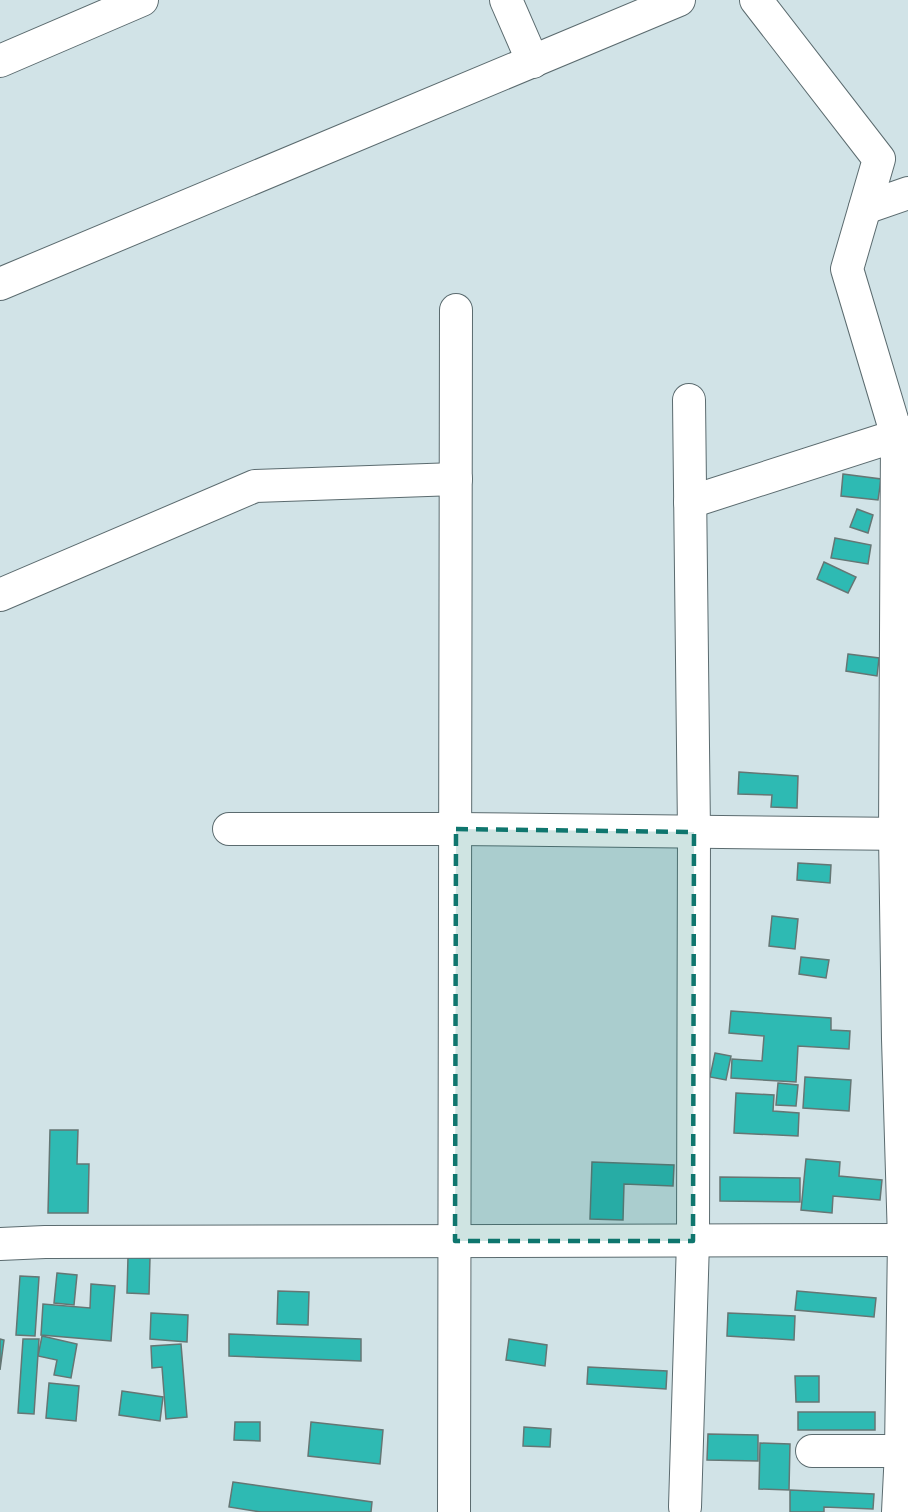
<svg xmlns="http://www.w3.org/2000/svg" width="908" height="1512" font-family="Quicksand,sans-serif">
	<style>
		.building { fill: #2ebab3; stroke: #657674; stroke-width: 1.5 }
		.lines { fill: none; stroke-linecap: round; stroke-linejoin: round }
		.minor-casing { stroke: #5b6b6f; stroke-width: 34 }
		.minor { stroke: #fff; stroke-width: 32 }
		.marked { fill: #0f766e; fill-opacity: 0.2; stroke: #0f766e; stroke-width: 4.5; stroke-dasharray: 12 8; stroke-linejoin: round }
	</style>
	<rect width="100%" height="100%" fill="#d1e3e7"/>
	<g class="building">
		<path d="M843,474L881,479L878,500L841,496Z"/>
		<path d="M857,509L873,515L868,533L850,527Z"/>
		<path d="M835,538L871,545L868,564L831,558Z"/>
		<path d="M824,562L856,577L848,593L817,579Z"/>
		<path d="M848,654L879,658L877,676L846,671Z"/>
		<path d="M739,772L798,776L797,808L771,807L772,795L738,794Z"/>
		<path d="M798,863L831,865L830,883L797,880Z"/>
		<path d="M772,916L798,919L795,949L769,946Z"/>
		<path d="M801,957L829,960L826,978L799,974Z"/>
		<path d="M731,1011L831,1018V1030L850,1031L849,1049L798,1046L796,1082L731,1078L732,1059L762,1061L764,1036L729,1033Z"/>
		<path d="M715,1053L731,1056L726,1080L710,1077Z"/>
		<path d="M805,1077L851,1080L849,1111L803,1108Z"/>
		<path d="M778,1083L798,1085L796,1106L776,1105Z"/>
		<path d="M736,1093L774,1095L773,1111L799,1113L798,1136L734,1133Z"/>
		<path d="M50,1130H78L77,1164H89L88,1213H48Z"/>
		<path d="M806,1159L840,1162L839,1176L882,1180L880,1200L833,1196L832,1213L801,1210Z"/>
		<path d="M592,1162L674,1165L673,1186L624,1184L623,1220L590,1219Z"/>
		<path d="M720,1177L800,1178V1202L720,1201Z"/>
		<path d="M128,1257L150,1258L149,1294L127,1293Z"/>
		<path d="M57,1273L77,1275L74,1305L54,1303Z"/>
		<path d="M20,1276L39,1277L35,1336L16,1335Z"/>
		<path d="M91,1284L115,1286L111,1341L41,1335L43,1304L90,1308Z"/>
		<path d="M278,1291L309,1292L308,1325L277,1324Z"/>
		<path d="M797,1291L876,1298L874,1317L795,1310Z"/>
		<path d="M151,1313L188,1315L187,1342L150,1339Z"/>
		<path d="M728,1313L795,1316L794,1340L727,1336Z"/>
		<path d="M229,1334L361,1339V1361L229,1356Z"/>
		<path d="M42,1336L77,1344L71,1378L54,1375L57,1360L38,1356Z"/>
		<path d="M0,1339L4,1340L0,1370Z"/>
		<path d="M23,1339H39L34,1414L18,1413Z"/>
		<path d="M509,1339L547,1345L545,1366L506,1360Z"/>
		<path d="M181,1344L187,1417L166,1419L162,1367L152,1368L151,1346Z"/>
		<path d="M588,1367L667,1371L666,1389L587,1384Z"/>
		<path d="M795,1376H819V1402H796Z"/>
		<path d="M49,1383L79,1386L76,1421L46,1418Z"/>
		<path d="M122,1391L163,1397L160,1421L119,1415Z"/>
		<rect x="798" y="1412" width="77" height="18"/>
		<path d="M235,1422H260V1441L234,1440Z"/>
		<path d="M311,1422L383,1430L380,1464L308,1456Z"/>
		<path d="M524,1427L551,1429L550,1447L523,1446Z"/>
		<path d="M708,1434L758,1435V1461L707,1460Z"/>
		<path d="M760,1443L790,1444L789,1490L759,1489Z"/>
		<path d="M233,1482L372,1502L371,1512H261L229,1507Z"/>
		<path d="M790,1490L874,1494L873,1509L824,1507V1512H790Z"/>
	</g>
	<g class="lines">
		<g class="minor-casing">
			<g id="minor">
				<path d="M506,0L533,62"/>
				<path d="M756,0L879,159L847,269L897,436L895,834L898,1039L904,1240L901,1451L898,1512"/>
				<path d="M0,61L142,0"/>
				<path d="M865,208L908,193"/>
				<path d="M0,284L679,0"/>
				<path d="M690,502L908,432"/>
				<path d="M0,595L255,486L456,479"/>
				<path d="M229,829H456L908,834"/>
				<path d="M0,1244L45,1242L908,1240"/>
				<path d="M812,1451H908"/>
				<path d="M685,1507L693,1241L694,832L689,400"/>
				<path d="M454,1512L456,310"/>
			</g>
		</g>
		<use href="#minor" class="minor"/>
	</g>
	<path class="marked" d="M456,829L694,832L693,1241H455Z"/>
</svg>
